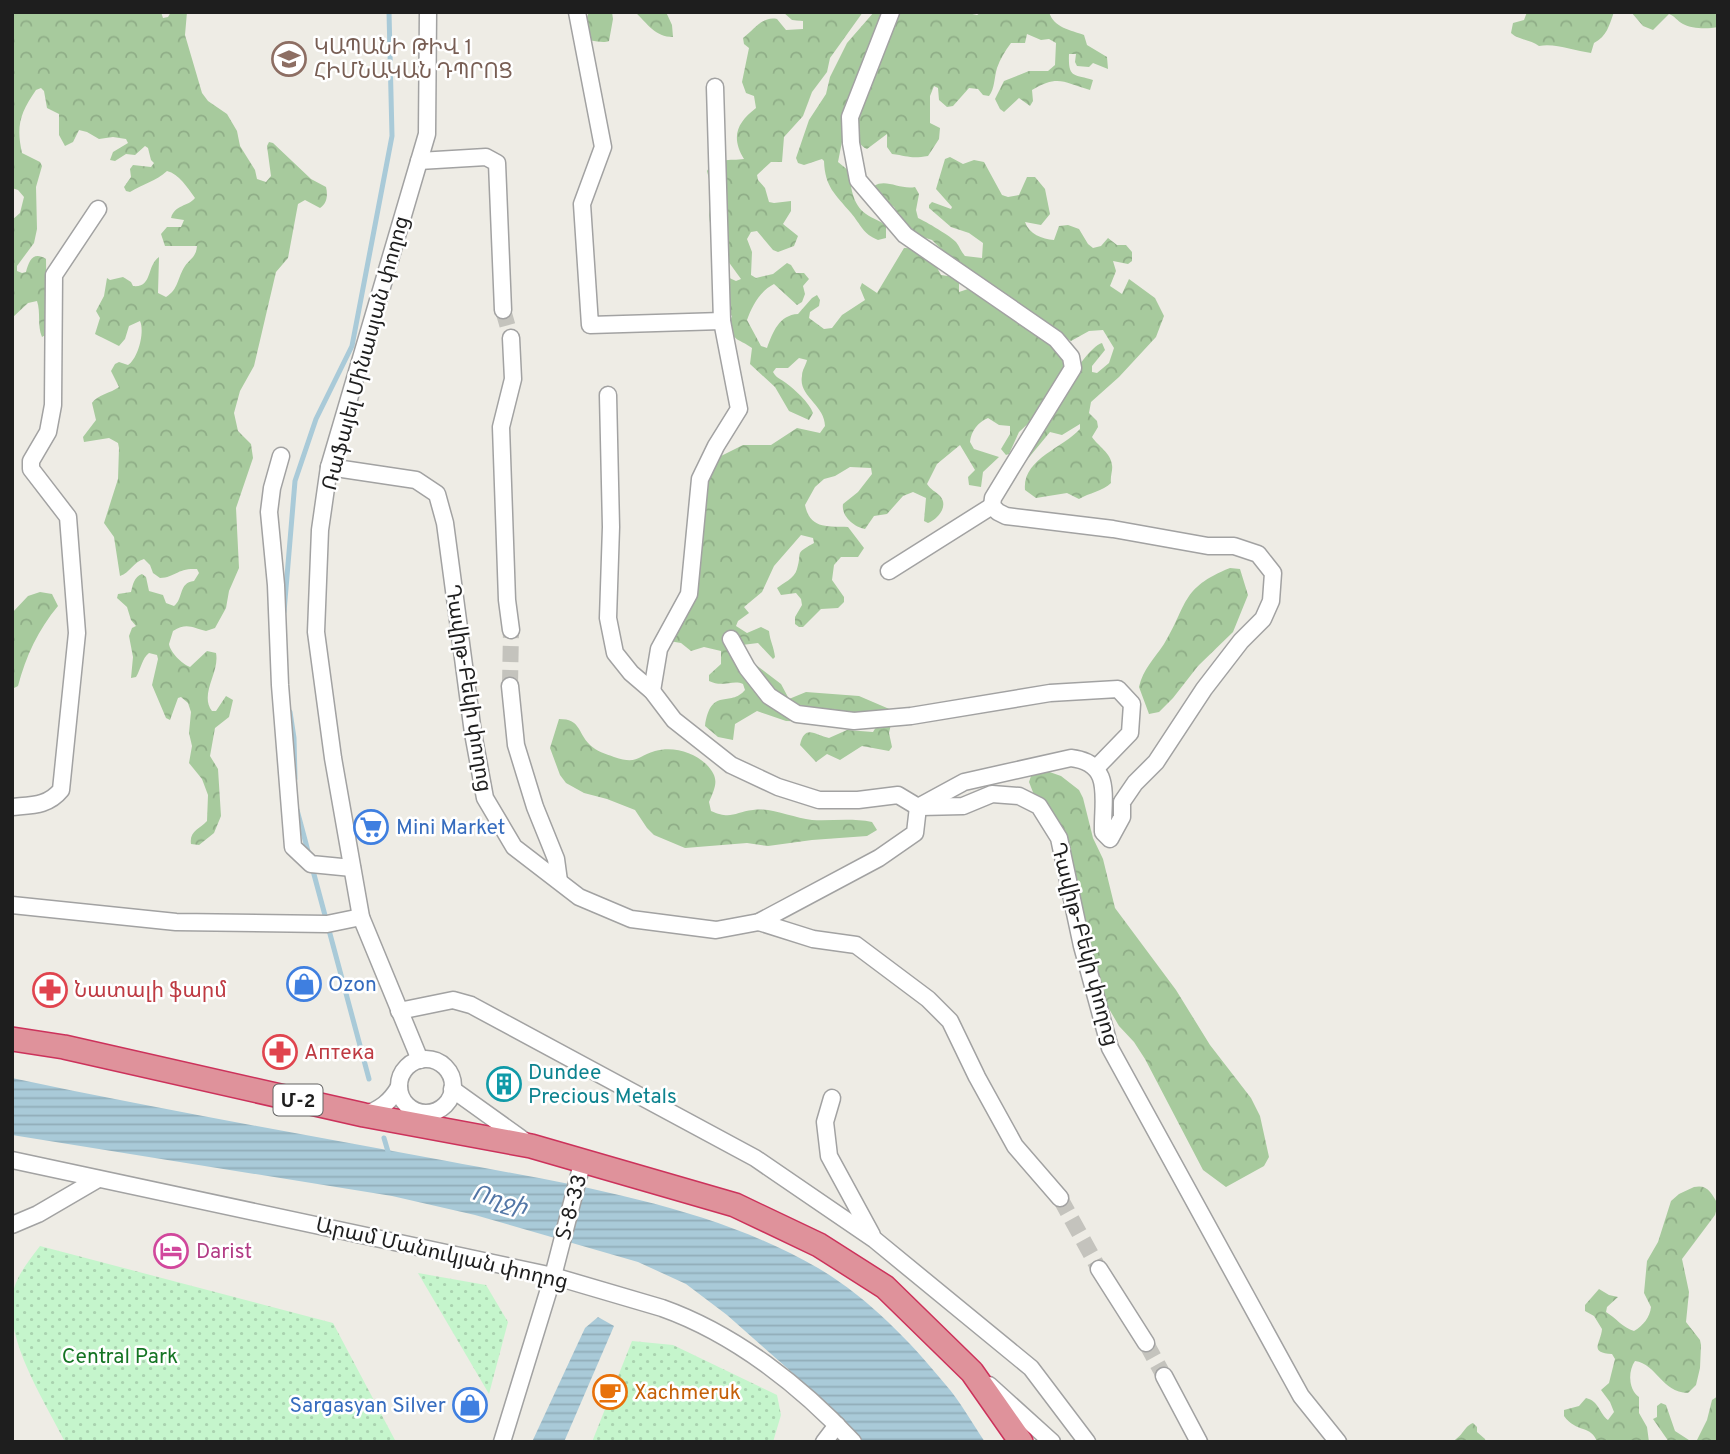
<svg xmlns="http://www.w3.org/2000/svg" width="1730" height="1454" font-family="Overpass,'Noto Sans Armenian',sans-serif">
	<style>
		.forest { fill: url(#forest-crowns) }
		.park { fill: url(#park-dots) }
		.water { fill: url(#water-rules) }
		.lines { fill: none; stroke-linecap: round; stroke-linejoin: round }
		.stream { stroke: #a9cad8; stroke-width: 5 }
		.minor-tunnel { stroke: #c4c3bd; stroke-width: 16; stroke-dasharray: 16 8; stroke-linecap: butt }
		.minor-casing { stroke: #a2a2a2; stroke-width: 19 }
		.highway-casing { stroke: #cc325b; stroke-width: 26 }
		.minor { stroke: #fff; stroke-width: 16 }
		.highway { stroke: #df929b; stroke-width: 23 }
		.labels { text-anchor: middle; stroke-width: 5; stroke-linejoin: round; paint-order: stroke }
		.shield { fill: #fff; stroke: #626262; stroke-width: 2 }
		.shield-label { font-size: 19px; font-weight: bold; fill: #1e1e1e }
		.education-label { font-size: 21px; fill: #785e54; stroke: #fff; text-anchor: start }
		.street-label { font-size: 21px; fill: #1e1e1e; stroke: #fff }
		.shop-label { font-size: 21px; fill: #366cbe; stroke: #fff; text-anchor: start }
		.health-label { font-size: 21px; fill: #be3a42; stroke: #fff; text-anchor: start }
		.culture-label { font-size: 21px; fill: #0d838f; stroke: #fff; text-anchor: start }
		.hotel-label { font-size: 21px; fill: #b23c85; stroke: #fff; text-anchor: start }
		.park-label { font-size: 21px; fill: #147423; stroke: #fff }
		.food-label { font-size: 21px; fill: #c56008; stroke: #fff; text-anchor: start }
		.water-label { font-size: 23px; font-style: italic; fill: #5276a6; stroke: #fff }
	</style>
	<defs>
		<pattern id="forest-crowns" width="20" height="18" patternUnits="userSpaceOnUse" patternTransform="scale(1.75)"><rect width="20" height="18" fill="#a7ca9d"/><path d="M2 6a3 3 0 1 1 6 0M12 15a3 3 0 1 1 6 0" fill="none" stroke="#8fad87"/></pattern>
		<pattern id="park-dots" width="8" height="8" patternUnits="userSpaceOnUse" patternTransform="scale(1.75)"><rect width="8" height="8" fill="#c5f5cc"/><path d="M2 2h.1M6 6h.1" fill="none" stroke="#a9d2af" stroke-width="1.8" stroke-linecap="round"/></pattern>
		<pattern id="water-rules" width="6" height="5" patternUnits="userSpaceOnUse" patternTransform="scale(1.75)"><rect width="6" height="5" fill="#a9cad8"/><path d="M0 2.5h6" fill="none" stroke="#91adb9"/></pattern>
	</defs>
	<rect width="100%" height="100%" fill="#eeece5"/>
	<g class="forest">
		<path d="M12,12H161L163,18L168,17L171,12H187L185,35L202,93L208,101L227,114L237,131L240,146L255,170L257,179L266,182L271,176L267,146L269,142L273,143L311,179L326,187C328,195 327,204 320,208L305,200L298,204L288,258L276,272L254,366L240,391L234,413L238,431L251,444L253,458L236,508L239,568L229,591L226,608L215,628L206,631C193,628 187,622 173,631L169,644C170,652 182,664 190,667L207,651L216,653C220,672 199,694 212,711H216L226,696L233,700L229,717L215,728L210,756L218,769L221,816L214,833L199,845L191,844C189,831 200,829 207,821L208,795L202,779L189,763L192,746L189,733L191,712L188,703L181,697L178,698L170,720L166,718L152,685L158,659L157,655L149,653C142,658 141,669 136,677L131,678L133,657L129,636L132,628L136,626L131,620L127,607L117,598L118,594L131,592C133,584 134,577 142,574L146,577L149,591L163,595L166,603L174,606C184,598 178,583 194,581L199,573L197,569C177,568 176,577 160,578L153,573L150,565L144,559C133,562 130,573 120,576L114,537L104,523L118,479L119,448L118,443L109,438L84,442L83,437L96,420L92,403C97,395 111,393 119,387L111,371L115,364L119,362L128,365C138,359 145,332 140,321L129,326L125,339L119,346L95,334L100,318L96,311L104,296L107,278L110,280L123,277L131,282L133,286C153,288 146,266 159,257L158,293L166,297C179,289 177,278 185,266C191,258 196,257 197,246H165L161,234L167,227H181L184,220L171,218C175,204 188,207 195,198C187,187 179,174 167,171C156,181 143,184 130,192L126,191L124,187L131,177L130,169L133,165L151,167L154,163L151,160L148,148L145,146L135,155L126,154L115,161L110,160L113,152L128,143L126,139L113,137L99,139L87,132L79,130L73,142L65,146L59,135V114L47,108L44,91L41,88L36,90C20,113 16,126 22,153L40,162L42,166L36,187L37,229L34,243L17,266V271L22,273L26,272C29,261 33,251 46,259L47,334L42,337C37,325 41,313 37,301L28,303L12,318V220L20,213L24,197L18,190L12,188Z"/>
		<path d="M589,12H612L613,19L609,41C602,44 588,39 579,39Z"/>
		<path d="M635,12H666L672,25L673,37C655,37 648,24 635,12Z"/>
		<path d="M783,12H863L830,58L827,72L812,92L803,116L784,137L782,162H771L757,175L758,180L765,188L769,202L774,203L791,201V211L783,224L798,236L794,246L778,252L773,250L757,231L751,232L747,239L752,252L751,275L756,278L773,274L787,263L791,265L796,273H804L809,279L803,286L805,294L802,302L797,305L774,284C760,291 752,306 747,320L761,346L767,348C773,332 779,315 798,314L812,298L817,295L820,300L819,306L810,312L809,318L824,329L832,328L842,315L865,300L860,288L862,283L877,293L904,248C921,247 934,260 941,275L955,277L959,281V292L971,288L957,260L948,256L932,240L913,234L906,230L894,207L876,195L874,186C886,178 900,190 915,187L919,194L916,210L918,218C925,221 952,237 956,242C960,247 961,252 965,256L982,258L983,243L969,233L951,227L929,208V205L932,202L951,209L952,207L936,189L945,159L950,157L963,164L974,160L984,162L1002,195L1008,197L1019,195L1027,177H1035L1045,189L1050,214L1041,225L1025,222C1029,234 1042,239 1054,240L1059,226L1068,225L1079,229L1088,244L1093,248L1101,246L1108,238L1117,245H1126L1132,252V261L1128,264L1113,261L1116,271L1110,286L1122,294L1129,279L1155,298L1164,316L1156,337L1119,377L1091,402L1089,413L1097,421L1098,427L1092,437C1098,446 1111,453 1112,465C1113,471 1110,476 1111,483C1103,491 1089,493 1079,499L1067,493L1036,498L1025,490C1022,459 1063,448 1080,429V424L1062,435L1050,432L1026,461L1020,462C1034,439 1081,349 1102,343L1105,350L1092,366V372L1097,373L1109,363L1114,348L1103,330L1089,331L1071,341L1054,331L1065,355L1061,381L1031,421L1019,432L1009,454L1006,455L1001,449L1010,434V426L999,425L988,418C978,422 971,431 970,442L974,449L999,457L983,472L981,487L969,485L968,477L975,470L960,445L937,464L927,484C931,490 935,491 940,496C949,506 938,519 928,523L924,521L926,498L913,492L903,496L887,514L874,516L865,529C854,527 841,516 843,504L858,492L872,474L871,468L850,467L835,476L824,479L815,487L805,505C810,530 829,526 848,527L864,548L858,557H841L834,565L832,580L844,597V602L838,608L821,609L803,627H799L795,624V617L802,605L801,599L796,593L781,595L777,588C782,584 795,578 797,569C803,550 793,555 814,543L813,538L801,535L774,566L762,592L744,607L749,613L738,621L736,626L747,633L761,627L769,631C770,641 774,647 775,657L773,659L758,643L742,645L752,662L781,684L789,699L806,692L859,696L894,711L889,733L892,747L889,751L862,746L840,760L827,754L816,762L800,745C805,723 816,736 829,738L847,730L873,732L878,724L786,721L757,711L735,724L733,740L718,737L705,726C711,686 730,708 745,690L743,684C733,679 723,688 709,681V675L721,664V651L704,647L691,651L681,643L669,641L682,601L686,530L697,495L717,458L743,445H771L797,428L820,433L825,426C825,405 798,396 802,376C802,370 806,365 807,360L799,358L788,368H776L773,372C777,379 780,378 786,383C795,390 809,402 813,413L809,420L789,411L775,387L750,364L752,348C740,339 734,342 728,326L732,316L726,311L725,276L736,281L741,279L712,239L709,215L712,191L707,171C715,157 730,161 744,159C730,136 738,122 756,108L754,96L746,93L742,82L749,48L744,44L743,38C754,30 762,16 777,19L786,30L803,29V21L792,20Z"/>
		<path d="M874,12H963L977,15L982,12H1049C1054,28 1071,30 1084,35L1087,45L1107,57L1108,69L1093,63L1089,67L1077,66L1075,62L1076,54H1069C1068,79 1074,74 1093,80L1090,90C1064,83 1059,74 1032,90L1033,101L1030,106L1019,98L1004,112L1000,109L995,99L1004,81L1029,71H1048L1055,65L1056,43L1049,39L1041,40L1027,34L1025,43H1011C1005,51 1000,59 997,68C994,78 995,88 989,96L983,95L978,89L969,88L953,106L947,107L939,100L938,88L934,86L930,96V123L940,128L939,139L928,156C911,159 908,156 892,154L887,147V134L867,149C853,143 852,120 849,106L838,162L849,171C851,187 852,204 866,214C873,219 880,220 886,226V238L878,240C863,234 861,225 851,213C835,194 825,187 824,161L822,159L804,165L798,163L796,158L809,120L826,94L830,77L847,43Z"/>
		<path d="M1527,12H1614C1609,26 1607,36 1594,43L1591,53C1574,51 1556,43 1539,46C1530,39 1518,40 1511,33L1513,23L1524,20Z"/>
		<path d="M1631,12H1718V27C1708,29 1692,29 1683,24C1677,21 1675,16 1669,14L1653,30L1643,26Z"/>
		<path d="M1230,568L1240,569L1248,595L1233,632L1198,666L1173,698L1159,712L1149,714L1139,687C1143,669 1154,659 1164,644C1188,605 1180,588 1230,568Z"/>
		<path d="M40,592L52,594L58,606C38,630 26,656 18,686L12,689V613L28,596Z"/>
		<path d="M559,719C581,719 577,732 590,745C596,751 606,754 614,757C638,765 637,756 655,751C673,746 693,752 706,764C720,778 716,786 709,802L711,811C731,820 735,812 753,810C771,807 793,818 812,820C832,821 852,818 872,822L877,830L867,836L812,840L768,846L747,843L685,848L654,835L647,828L635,810L607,799L584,793L566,783L560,775L550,748Z"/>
		<path d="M1041,769L1061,776L1079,790L1083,798L1093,838L1103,859L1115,908L1176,990L1210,1045L1251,1098L1260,1116L1269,1157L1264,1166L1226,1187L1203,1170L1145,1059L1134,1042L1119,1026L1097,988L1059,839L1036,800L1029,782L1032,773Z"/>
		<path d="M1694,1187C1708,1184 1711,1193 1718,1204L1715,1215L1682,1259L1689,1292L1686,1322L1700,1340L1701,1345L1700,1368L1696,1385L1688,1393C1661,1392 1657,1364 1635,1361C1628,1371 1628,1389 1639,1397V1413L1647,1427L1649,1442H1597C1592,1425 1576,1433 1564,1416V1410L1579,1406L1586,1398C1599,1401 1599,1413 1608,1420L1614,1412L1610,1402L1601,1390L1609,1383L1615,1359L1612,1354C1588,1353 1601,1343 1602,1329L1594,1316L1585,1311V1305L1599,1289L1609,1295L1618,1297L1607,1307L1606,1312C1616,1318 1623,1328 1634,1331C1643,1326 1650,1317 1651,1307L1644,1293L1647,1261L1658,1242L1671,1201L1679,1194Z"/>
		<path d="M1718,1396V1442H1696L1707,1420L1712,1400Z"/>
		<path d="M1661,1403L1666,1405L1675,1431L1692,1442H1669L1653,1419L1657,1417V1406Z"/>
		<path d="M1473,1423L1477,1427V1432L1485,1439L1486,1442H1451C1464,1436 1463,1427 1473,1423Z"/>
	</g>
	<g class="park">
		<path d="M40,1246L333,1323L396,1442H65C45,1402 7,1344 12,1299C14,1278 28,1262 40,1246Z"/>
		<path d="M418,1273L486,1285L508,1322L489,1394Z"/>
		<path d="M632,1341L673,1345L777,1395L781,1415L773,1442H592Z"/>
	</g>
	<g class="water">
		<path d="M12,1078C157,1109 302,1134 447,1161C569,1184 710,1205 818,1268C867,1297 909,1340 945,1384C960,1401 972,1423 985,1442H864L829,1405L727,1315L686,1284L638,1262L475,1215L392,1196L12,1135Z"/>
		<path d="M598,1317L614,1326L564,1442H532L585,1328Z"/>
	</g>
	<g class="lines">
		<g class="stream">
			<path d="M284,612L295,481L316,419L352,346L392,136L389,12"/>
			<path d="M290,712L294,738L295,779"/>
			<path d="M297,810L309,855"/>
			<path d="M312,867L369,1079"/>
			<path d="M384,1138L389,1155"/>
		</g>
		<g class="minor-tunnel">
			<path d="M503,310L511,338"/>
			<path d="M510,686L511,630"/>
			<path d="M1060,1198L1099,1269"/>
			<path d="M1146,1343L1164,1376"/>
		</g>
		<g class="minor-casing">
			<g id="minor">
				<path d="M577,12L603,147L582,204L590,325L722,321"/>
				<path d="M891,12L850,117L851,143L858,180L905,235L1056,339L1071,357L1073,368L1010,470L993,498L992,506L998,512L1006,516L1113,529L1208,546H1234L1258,554L1273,573L1271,601L1263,619L1241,641L1204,689L1156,762L1135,783L1122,802V817L1110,839L1103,832C1102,799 1114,763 1071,758L964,782L918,807"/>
				<path d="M419,161L486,157L497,163L503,310"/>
				<path d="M511,338L513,379L501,427L507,600L511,630"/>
				<path d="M608,395L611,527L608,618L615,653L631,673L652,691L674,720L731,765L778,787L819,800H858L898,795L918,807"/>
				<path d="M281,456L272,488L269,512L276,585L280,685L293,847L311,864L352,868"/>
				<path d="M329,467L416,480L437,494L445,523L473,733L485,798L514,847L579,897L631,919L716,930L759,922L879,858L915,833L918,807"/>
				<path d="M889,571L992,506"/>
				<path d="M731,639L747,668L769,696L797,714L854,721L911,716L1050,693L1118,689L1132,704L1130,733L1097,767"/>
				<path d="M510,686L516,745L535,807L556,859L559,881"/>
				<path d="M652,691L659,649L689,594L700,479L716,446L739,409L722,321L715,87"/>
				<path d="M12,807C32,805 48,806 61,790L77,633L68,517L31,469V461L48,432L53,405L54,275L98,209"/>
				<path d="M920,807L963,806L992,794L1019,796L1039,806L1059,838L1082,946L1110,1048L1301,1396L1338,1442"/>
				<path d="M12,905L176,922L327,924L361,917"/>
				<path d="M759,922L813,939L856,945L928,999L950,1021L977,1077L1015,1146L1060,1198"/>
				<path d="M399,1011L453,1000L471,1005L755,1158L875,1240L1031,1368L1087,1442"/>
				<circle cx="426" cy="1086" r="27"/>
				<path d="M420,1060L361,917L333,758L316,632L320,530L329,467L427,134L428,12"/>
				<path d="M452,1089L526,1142"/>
				<path d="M832,1098L825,1122L829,1156L872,1235"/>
				<path d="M364,1115C381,1109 390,1102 399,1087"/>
				<path d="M12,1160L553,1276L662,1308C735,1334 801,1386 853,1442"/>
				<path d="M12,1225L38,1214L98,1179"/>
				<path d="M1099,1269L1146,1343"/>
				<path d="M1164,1376L1199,1442"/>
				<path d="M989,1385L1052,1442"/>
				<path d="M502,1442L553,1276L583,1160"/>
				<path d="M824,1442L837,1425"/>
			</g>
		</g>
		<g class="highway-casing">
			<path id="highway" d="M12,1039L64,1047L364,1115L531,1146L735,1205L819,1245L885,1287L972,1372L1021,1442"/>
		</g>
		<use href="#minor" class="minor"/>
		<use href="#highway" class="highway"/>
	</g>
	<defs>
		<g id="school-ring" transform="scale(1.75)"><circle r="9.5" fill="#fff" stroke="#8d6e63" stroke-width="1.5"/><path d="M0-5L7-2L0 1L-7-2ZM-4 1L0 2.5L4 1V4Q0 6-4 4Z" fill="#8d6e63"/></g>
		<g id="supermarket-ring" transform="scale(1.75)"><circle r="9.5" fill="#fff" stroke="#3f7fe0" stroke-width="1.5"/><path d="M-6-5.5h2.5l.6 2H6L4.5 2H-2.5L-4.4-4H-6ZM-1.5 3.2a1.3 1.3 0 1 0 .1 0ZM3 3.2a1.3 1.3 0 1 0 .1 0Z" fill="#3f7fe0"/></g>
		<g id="shop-ring" transform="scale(1.75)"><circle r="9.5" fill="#fff" stroke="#3f7fe0" stroke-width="1.5"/><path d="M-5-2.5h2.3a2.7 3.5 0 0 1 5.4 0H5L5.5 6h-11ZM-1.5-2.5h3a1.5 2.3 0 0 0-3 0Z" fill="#3f7fe0"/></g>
		<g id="pharmacy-ring" transform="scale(1.75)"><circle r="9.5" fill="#fff" stroke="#e0444e" stroke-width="1.5"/><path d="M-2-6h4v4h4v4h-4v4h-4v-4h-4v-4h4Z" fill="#e0444e"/></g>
		<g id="building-ring" transform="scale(1.75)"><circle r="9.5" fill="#fff" stroke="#0f9aa8" stroke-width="1.5"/><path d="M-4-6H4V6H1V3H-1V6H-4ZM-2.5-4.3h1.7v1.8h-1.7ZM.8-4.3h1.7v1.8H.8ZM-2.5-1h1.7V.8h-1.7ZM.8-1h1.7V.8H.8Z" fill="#0f9aa8"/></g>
		<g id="hotel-ring" transform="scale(1.75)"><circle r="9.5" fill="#fff" stroke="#d1479c" stroke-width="1.5"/><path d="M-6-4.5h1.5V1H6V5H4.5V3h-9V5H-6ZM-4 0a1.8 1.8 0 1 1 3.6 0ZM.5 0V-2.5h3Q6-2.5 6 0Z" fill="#d1479c"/></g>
		<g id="cafe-ring" transform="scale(1.75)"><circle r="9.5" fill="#fff" stroke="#e8710a" stroke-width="1.5"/><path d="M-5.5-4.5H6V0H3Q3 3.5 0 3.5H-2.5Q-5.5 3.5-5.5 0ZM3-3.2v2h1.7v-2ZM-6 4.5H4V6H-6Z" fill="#e8710a"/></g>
	</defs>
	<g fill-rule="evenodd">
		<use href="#school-ring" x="289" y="59"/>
		<use href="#supermarket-ring" x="371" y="827"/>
		<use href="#shop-ring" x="304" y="984"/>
		<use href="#pharmacy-ring" x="50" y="990"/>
		<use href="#pharmacy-ring" x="280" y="1052"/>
		<use href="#building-ring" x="504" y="1084"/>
		<use href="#hotel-ring" x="171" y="1251"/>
		<use href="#cafe-ring" x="610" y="1392"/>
		<use href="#shop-ring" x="470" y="1405"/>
	</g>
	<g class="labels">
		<rect class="shield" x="273.5" y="1084.5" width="49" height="31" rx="5"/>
		<g class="shield-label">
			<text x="298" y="1107">Մ-2</text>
		</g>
		<g class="education-label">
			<text x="314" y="54">ԿԱՊԱՆԻ ԹԻՎ 1<tspan x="314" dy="24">ՀԻՄՆԱԿԱՆ ԴՊՐՈՑ</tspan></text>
		</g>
		<g class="street-label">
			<text transform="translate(365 353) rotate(-75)" y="7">Ռաֆայել Մինասյան փողոց</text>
			<text transform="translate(469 688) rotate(81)" y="7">Դավիթ-Բեկի փողոց</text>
			<text transform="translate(1085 944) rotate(75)" y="7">Դավիթ-Բեկի փողոց</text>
			<text transform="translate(571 1207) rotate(-75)" y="7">Տ-8-33</text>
			<text transform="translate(442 1253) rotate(13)" y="7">Արամ Մանուկյան փողոց</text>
		</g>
		<g class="shop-label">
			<text x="396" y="834">Mini Market</text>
			<text x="328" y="991">Ozon</text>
			<text x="446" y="1412" text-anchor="end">Sargasyan Silver</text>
		</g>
		<g class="health-label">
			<text x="74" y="997">Նատալի ֆարմ</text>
			<text x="304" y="1059">Аптека</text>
		</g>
		<g class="culture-label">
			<text x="528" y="1079">Dundee<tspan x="528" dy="24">Precious Metals</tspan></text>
		</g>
		<g class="hotel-label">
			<text x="196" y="1258">Darist</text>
		</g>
		<g class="park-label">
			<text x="120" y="1363">Central Park</text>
		</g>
		<g class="food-label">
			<text x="634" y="1399">Xachmeruk</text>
		</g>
		<g class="water-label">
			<text transform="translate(500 1199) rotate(16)" y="8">Ողջի</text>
		</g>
	</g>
	<rect width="1730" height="1454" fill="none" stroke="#1e1e1e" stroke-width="28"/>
</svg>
